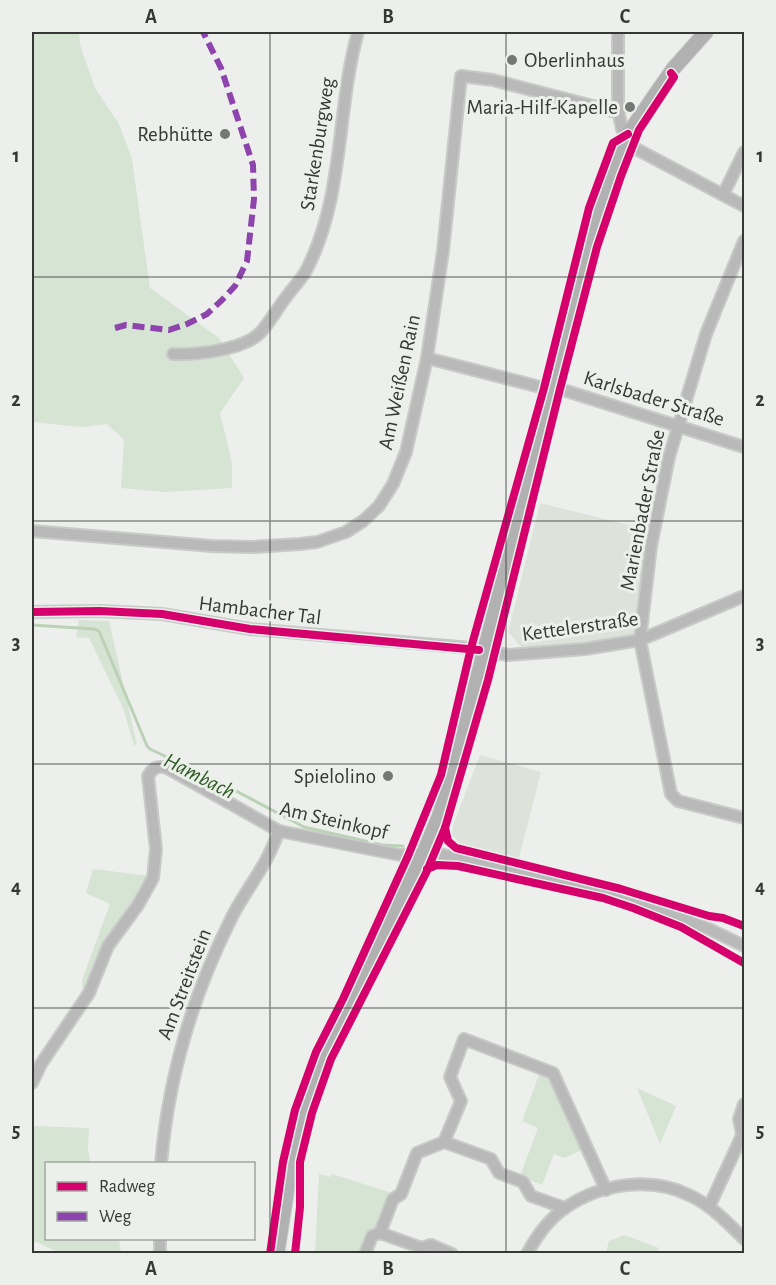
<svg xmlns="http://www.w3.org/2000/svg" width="776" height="1285" font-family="'Alegreya Sans',sans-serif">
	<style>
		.built { fill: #dde3db }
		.green { fill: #d6e4d3 }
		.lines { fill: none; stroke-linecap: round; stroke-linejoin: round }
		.stream { stroke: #bbd2b6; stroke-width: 3 }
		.minor-casing { stroke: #c8cac8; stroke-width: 14 }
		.major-casing { stroke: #c8cac8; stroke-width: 16 }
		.minor { stroke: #b8b9b8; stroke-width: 10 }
		.major { stroke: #b1b1b1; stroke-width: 14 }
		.quiet { stroke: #8e44ad; stroke-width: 6; stroke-dasharray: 12 6; stroke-linecap: butt }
		.cycleway-casing { stroke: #ecf0eb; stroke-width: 11 }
		.cycleway { stroke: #d6006c; stroke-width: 8 }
		.grid { fill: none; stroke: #363836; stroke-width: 1.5; stroke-opacity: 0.55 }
		.poi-dot { fill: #767876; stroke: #ecf0eb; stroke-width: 2 }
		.labels { text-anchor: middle; stroke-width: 6; stroke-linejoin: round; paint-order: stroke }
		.poi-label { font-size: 21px; fill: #363836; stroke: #ecf0eb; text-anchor: end }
		.street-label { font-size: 21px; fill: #363836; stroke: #ecf0eb }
		.water-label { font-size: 22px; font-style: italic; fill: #2e5925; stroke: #ecf0eb }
		.neatline { fill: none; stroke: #363836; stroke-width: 2 }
		.grid-label { font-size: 20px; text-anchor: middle; font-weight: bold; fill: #363836 }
	</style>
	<rect width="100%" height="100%" fill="#edefec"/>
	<g class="built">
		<path d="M540,503L649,530L638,599V639L524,650L508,632Z"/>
		<path d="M480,755L541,772L519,858L462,844L458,842L452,835L453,825Z"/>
	</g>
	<g class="green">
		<path d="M32,32H79L80,45L95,88L119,124L132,159L150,288L219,338L244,378L220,413L232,463V488L165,492L121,488L124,440L107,424L82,427L32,422Z"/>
		<path d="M79,620L109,621L137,745H134L123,708L89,638L76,637Z"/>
		<path d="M93,869L150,876L83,996L82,980L110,904L86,893Z"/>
		<path d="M540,1072L551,1076L584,1149L564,1158L554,1154L542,1185L520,1176L538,1128L522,1121Z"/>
		<path d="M637,1088L676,1106L660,1144Z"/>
		<path d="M32,1126L89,1128L88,1148L90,1163L46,1164V1238L119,1239L121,1253H60L32,1240Z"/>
		<path d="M319,1174L330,1177L332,1174L389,1192L377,1228L361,1253L315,1254Z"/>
		<path d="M624,1235L659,1248L657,1253H600L601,1250L606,1252L609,1241Z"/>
	</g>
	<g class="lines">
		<path class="stream" d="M32,625L94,629L99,631L147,746L150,749L221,783L304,827L382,845L403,846"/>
		<g class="minor-casing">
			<g id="minor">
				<path d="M618,32V110L622,129L628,134"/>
				<path d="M625,143L744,206"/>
				<path d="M723,195L744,152"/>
				<path d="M744,241L706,334L669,457L651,546L640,640L671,794L678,801L744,818"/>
				<path d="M173,354C196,355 243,350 260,333C269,323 276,311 284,300C291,290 300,281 306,271C345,196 336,110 358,32"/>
				<path d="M427,358L544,388L560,389L744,447"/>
				<path d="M32,531L212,546L252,547L300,544L317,542L346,532L363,521L379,506L393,484L406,452L427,358L443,251L461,76L493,80L612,111L618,110"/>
				<path d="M32,612L100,611L162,614L250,629L471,648L508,655L585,649L640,640L744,596"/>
				<path d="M32,1083L41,1064L89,993L108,946L138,905L153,878L156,849L148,776C153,768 157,765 167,768L279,831L400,855L434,853L531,873L636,901L709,929L744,946"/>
				<path d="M742,1134L739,1119L744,1104"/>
				<path d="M444,1142L491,1159L499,1173L523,1182L531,1196L565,1208"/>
				<path d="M161,1164C168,1079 191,1000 229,923C239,901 254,882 266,860C271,851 275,841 279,831"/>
				<path d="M709,1207L744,1131"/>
				<path d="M380,1233L422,1248L424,1254"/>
				<path d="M160,1238V1254"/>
				<path d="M422,1248L431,1245L452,1254"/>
				<path d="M365,1254L372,1236L380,1233L393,1199L401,1194L417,1153L444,1142L461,1101L450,1077L464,1039L553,1073L606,1190"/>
				<path d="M527,1254C536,1237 549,1219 565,1208C601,1183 652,1176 691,1196C712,1206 728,1223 744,1239"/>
			</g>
		</g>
		<g class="major-casing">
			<path id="major" d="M277,1254L291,1165L304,1110L324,1058L423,854L438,819L450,784L598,211L628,134L673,69L706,32"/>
		</g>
		<use href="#minor" class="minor"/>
		<use href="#major" class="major"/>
		<path class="quiet" d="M115,328L126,325L169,330L187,324L207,314L222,300L235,286L247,261L254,199L253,165L221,68L203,32"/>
		<g class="cycleway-casing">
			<g id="cycleway">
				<path d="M32,612L100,611L162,614L250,629L479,650"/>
				<path d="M445,828L448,841L456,848L621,889L709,916L723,918L744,926"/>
				<path d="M427,869L437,865L458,866L603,898L633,908L681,927L744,963"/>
				<path d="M270,1254L283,1162L295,1110L316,1052L343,999L408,856L441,775L471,648L544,388L589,208L613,143L628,134"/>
				<path d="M295,1254L300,1207V1162L312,1113L331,1059L426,873L445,828L488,680L560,389L597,247L621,176L639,130L674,77L671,73"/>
			</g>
		</g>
		<use href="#cycleway" class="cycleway"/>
	</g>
	<path class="grid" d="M270,32V1254M506,32V1254M32,277H744M32,521H744M32,764H744M32,1008H744"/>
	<g class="poi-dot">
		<circle cx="512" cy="60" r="6"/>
		<circle cx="630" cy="107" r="6"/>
		<circle cx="225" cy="134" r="6"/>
		<circle cx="388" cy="776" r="6"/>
	</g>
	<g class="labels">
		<g class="poi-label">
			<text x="524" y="67" text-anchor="start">Oberlinhaus</text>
			<text x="618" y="114">Maria-Hilf-Kapelle</text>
			<text x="213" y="141">Rebhütte</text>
			<text x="376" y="783">Spielolino</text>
		</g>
		<g class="street-label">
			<text transform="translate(317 144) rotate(-81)" y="7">Starkenburgweg</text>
			<text transform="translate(399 382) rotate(-78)" y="7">Am Weißen Rain</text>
			<text transform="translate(654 398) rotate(17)" y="7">Karlsbader Straße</text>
			<text transform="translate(642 510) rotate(-79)" y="7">Marienbader Straße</text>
			<text transform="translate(260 610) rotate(7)" y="7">Hambacher Tal</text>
			<text transform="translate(580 626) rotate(-8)" y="7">Kettelerstraße</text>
			<text transform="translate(334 820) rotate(13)" y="7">Am Steinkopf</text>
			<text transform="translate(184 984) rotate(-69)" y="7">Am Streitstein</text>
		</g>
		<g class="water-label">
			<text transform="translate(200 775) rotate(27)" y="8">Hambach</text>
		</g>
	</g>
	<rect width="776" height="1285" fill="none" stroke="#ecf0eb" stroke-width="66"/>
	<rect x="45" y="1162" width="210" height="78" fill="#ecf0eb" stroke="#a3a6a3" stroke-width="1.5"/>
	<rect x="57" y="1182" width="30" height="9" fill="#d6006c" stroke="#a3a6a3" stroke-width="1.5"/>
	<text x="99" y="1192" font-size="18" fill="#363836">Radweg</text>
	<rect x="57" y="1212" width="30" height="9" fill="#8e44ad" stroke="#a3a6a3" stroke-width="1.5"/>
	<text x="99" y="1222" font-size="18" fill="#363836">Weg</text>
	<rect x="33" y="33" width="710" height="1219" class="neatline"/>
	<g class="grid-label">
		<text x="151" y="23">A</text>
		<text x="388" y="23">B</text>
		<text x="625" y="23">C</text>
		<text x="16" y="162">1</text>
		<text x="760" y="162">1</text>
		<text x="16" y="406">2</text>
		<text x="760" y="406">2</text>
		<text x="16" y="649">3</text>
		<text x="760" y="649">3</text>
		<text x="16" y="893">4</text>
		<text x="760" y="893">4</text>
		<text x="16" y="1137">5</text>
		<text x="760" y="1137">5</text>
		<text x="151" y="1275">A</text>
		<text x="388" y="1275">B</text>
		<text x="625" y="1275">C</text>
	</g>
</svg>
